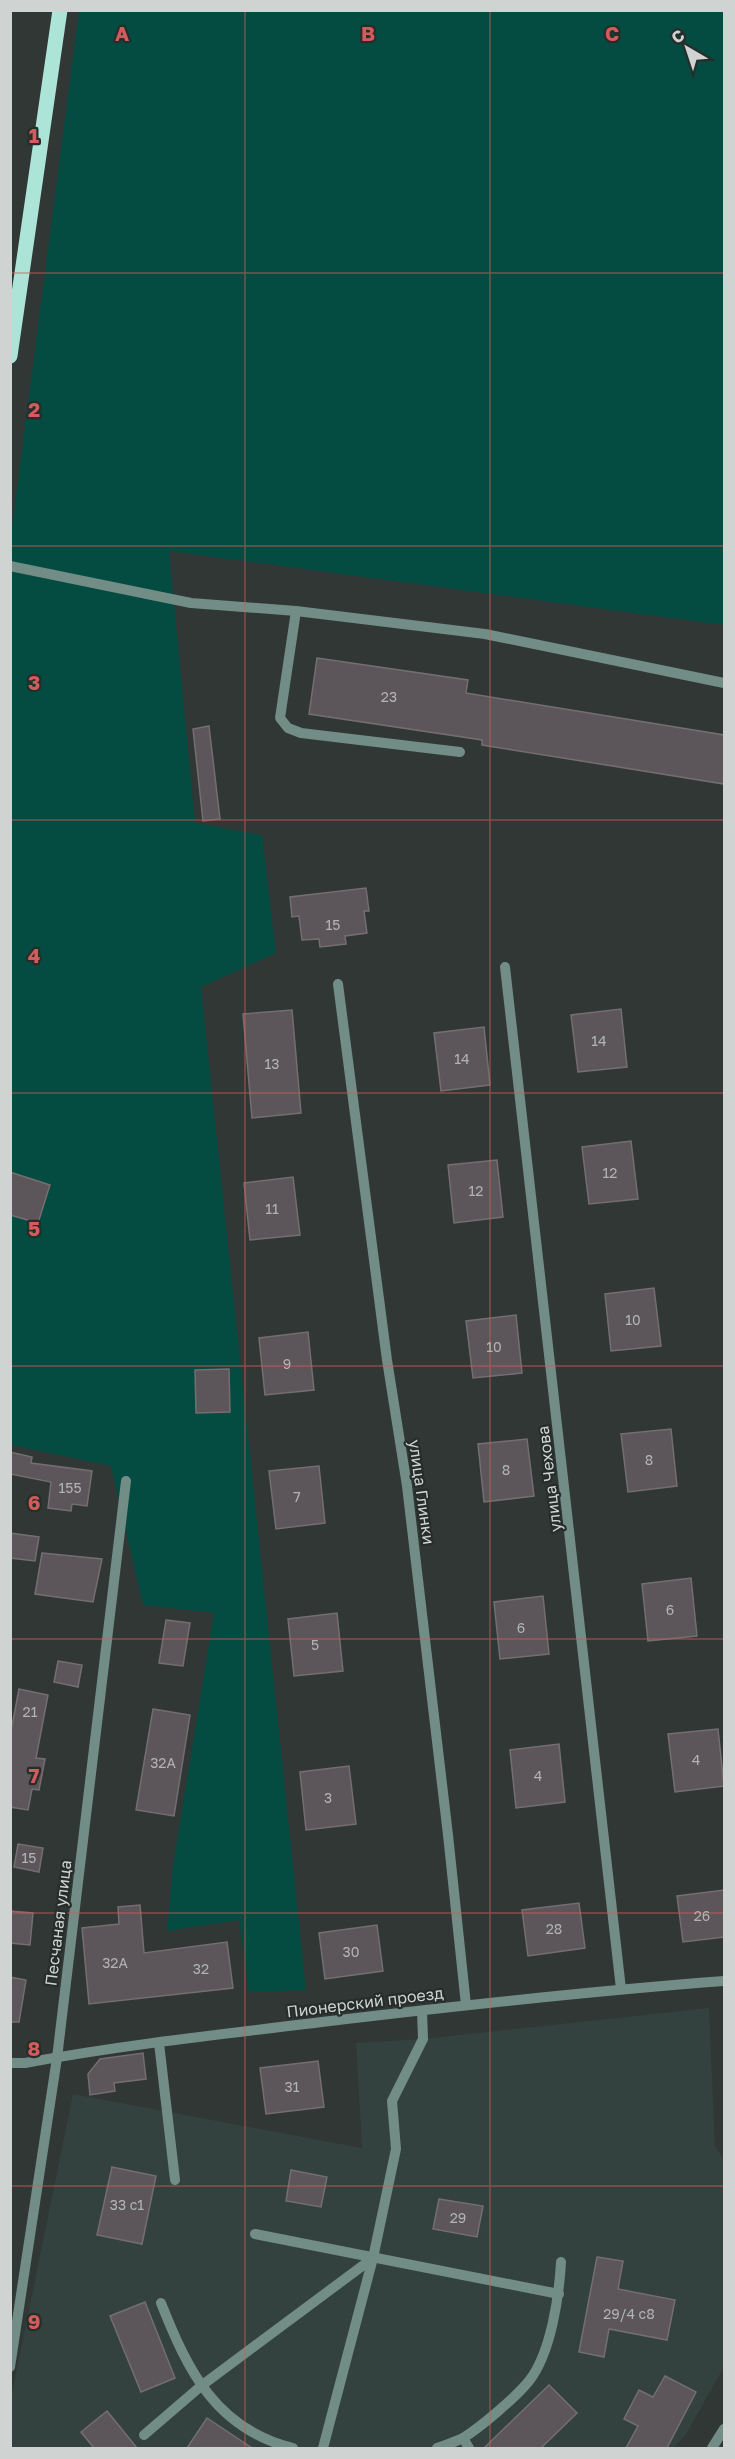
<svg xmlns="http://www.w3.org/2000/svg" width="735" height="2459" font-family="'Golos Text',sans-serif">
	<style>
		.built { fill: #33423e }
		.green { fill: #044b41 }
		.building { fill: #5c565a; stroke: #746e71; stroke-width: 1.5 }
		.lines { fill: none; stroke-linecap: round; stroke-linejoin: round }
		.minor { stroke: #728c86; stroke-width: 10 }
		.major { stroke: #ace4d7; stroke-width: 15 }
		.grid { fill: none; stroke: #d45b5b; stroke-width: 1.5; stroke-opacity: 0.55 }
		.labels { text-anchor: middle; stroke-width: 4.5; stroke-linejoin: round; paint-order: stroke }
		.number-label { font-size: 14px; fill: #b2b4b4 }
		.street-label { font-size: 16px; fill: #cfd3d2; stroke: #262d2b }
		.grid-label { font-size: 20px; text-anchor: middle; font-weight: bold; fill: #d45b5b; stroke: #262d2b; stroke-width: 4.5; stroke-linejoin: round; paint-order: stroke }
	</style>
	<rect width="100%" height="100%" fill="#303735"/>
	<path class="built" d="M709,2008L715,2146L724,2159V2367L685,2436L673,2448H11V2398L73,2094L362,2148L356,2043L423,2039Z"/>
	<path class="green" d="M79,11H724V625L169,551L195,823L262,835L276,953L201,987L306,1990L249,1992L239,1920L167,1931L173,1866L214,1613L143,1605L111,1466L11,1445L10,542Z"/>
	<g class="building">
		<path d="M317,658L468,680L466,693L724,735V784L482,745V740L309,714Z"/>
		<path d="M209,726L220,819L203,821L193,729Z"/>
		<path d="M366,888L369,911H364L367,933L345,936L346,944L320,947L319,939L302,940L299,916L292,917L290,897Z"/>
		<path d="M621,1009L627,1067L578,1072L571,1015Z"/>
		<path d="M292,1010L301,1113L252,1118L243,1014Z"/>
		<path d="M484,1027L490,1085L441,1091L434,1033Z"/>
		<path d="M631,1141L638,1199L589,1204L582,1147Z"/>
		<path d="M497,1160L503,1217L454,1223L448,1165Z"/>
		<path d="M10,1172L50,1185L38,1223L10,1215Z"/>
		<path d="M293,1177L300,1235L250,1240L244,1183Z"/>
		<path d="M654,1288L661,1346L611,1351L605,1294Z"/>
		<path d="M516,1315L522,1373L473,1378L466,1321Z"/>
		<path d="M308,1332L314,1390L265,1395L259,1338Z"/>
		<path d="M229,1369L230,1412L196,1413L195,1370Z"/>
		<path d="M671,1429L677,1486L628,1492L621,1434Z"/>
		<path d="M527,1439L534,1496L484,1502L478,1444Z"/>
		<path d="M10,1452L32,1457L31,1463L92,1471L87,1506L72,1504L71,1511L48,1508L51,1482L10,1474Z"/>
		<path d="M319,1466L325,1523L276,1529L269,1471Z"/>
		<path d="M10,1533L39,1537L35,1561L10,1558Z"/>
		<path d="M42,1553L102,1559L93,1602L35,1594Z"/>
		<path d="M691,1578L697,1636L648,1641L642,1584Z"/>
		<path d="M543,1596L549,1654L500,1659L494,1602Z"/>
		<path d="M337,1613L343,1671L294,1676L288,1619Z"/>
		<path d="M166,1620L190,1623L183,1666L159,1663Z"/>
		<path d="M58,1661L82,1665L78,1687L54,1682Z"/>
		<path d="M19,1689L48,1695L36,1758L45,1759L39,1790L32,1789L28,1810L10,1807V1736Z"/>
		<path d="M153,1709L190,1715L174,1816L136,1810Z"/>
		<path d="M718,1729L724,1786L675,1792L668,1734Z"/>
		<path d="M559,1744L565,1802L516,1808L510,1750Z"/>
		<path d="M349,1766L356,1824L306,1830L300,1772Z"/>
		<path d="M18,1844L43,1848L39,1872L14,1867Z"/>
		<path d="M724,1890V1937L683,1942L677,1896Z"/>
		<path d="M579,1903L585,1948L528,1956L522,1910Z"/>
		<path d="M140,1905L144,1953L227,1942L233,1988L89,2004L82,1928L119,1924L118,1907Z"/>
		<path d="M10,1911L33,1913L30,1945L10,1943Z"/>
		<path d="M377,1925L383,1971L325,1979L319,1933Z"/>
		<path d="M10,1977L26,1980L19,2022H10Z"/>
		<path d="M143,2053L146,2079L114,2083L115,2091L90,2095L88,2074L100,2059Z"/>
		<path d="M318,2061L324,2107L266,2114L260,2068Z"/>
		<path d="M112,2167L156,2176L142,2244L97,2235Z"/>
		<path d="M291,2170L327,2177L321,2207L286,2201Z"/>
		<path d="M439,2199L483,2206L477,2237L433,2229Z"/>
		<path d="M597,2257L623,2261L618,2289L675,2300L667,2340L609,2329L604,2357L579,2352Z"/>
		<path d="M145,2302L175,2378L141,2392L110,2316Z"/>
		<path d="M665,2376L696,2392L667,2448H626L638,2426L624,2419L639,2390L653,2397Z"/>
		<path d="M549,2385L577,2413L541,2448H484Z"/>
		<path d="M107,2411L137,2448H94L81,2432Z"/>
		<path d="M207,2418L252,2448H187Z"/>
	</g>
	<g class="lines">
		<g class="minor">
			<path d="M10,566L191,603L296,611L485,634L724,683"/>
			<path d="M296,611L280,718L288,728L301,733L460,752"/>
			<path d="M505,967L621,1989"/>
			<path d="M338,984L387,1360L407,1486L448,1835L466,2005"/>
			<path d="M159,2043L175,2180"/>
			<path d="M10,2063H25C123,2045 223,2034 322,2022C456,2006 590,1991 724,1981"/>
			<path d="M255,2234L559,2294"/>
			<path d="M161,2303C188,2371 216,2429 293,2448"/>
			<path d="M10,2367L57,2058L126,1481"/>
			<path d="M144,2435L201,2386L373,2258L396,2149L392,2101L423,2039L422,2011"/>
			<path d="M463,2438L469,2448"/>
			<path d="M323,2448L373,2258"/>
			<path d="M437,2448C445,2445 455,2442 463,2438C481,2427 516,2397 529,2381C551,2353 559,2297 561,2262"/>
			<path d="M712,2448L724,2429"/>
		</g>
		<path class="major" d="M10,356L60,10"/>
	</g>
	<path class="grid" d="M245,10V2448M490,10V2448M10,273H724M10,546H724M10,820H724M10,1093H724M10,1366H724M10,1639H724M10,1913H724M10,2186H724"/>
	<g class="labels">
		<g class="number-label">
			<text x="389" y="702">23</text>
			<text x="333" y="930">15</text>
			<text x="599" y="1046">14</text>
			<text x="462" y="1064">14</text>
			<text x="272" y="1069">13</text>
			<text x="610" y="1178">12</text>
			<text x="476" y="1196">12</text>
			<text x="272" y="1214">11</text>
			<text x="633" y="1325">10</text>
			<text x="494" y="1352">10</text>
			<text x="287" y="1369">9</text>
			<text x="649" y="1465">8</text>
			<text x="506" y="1475">8</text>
			<text x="70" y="1493">155</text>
			<text x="297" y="1502">7</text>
			<text x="670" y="1615">6</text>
			<text x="521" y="1633">6</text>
			<text x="315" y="1650">5</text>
			<text x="30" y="1717">21</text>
			<text x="696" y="1765">4</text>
			<text x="163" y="1768">32А</text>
			<text x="538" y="1781">4</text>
			<text x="328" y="1803">3</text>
			<text x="29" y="1863">15</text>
			<text x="702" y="1921">26</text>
			<text x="554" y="1934">28</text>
			<text x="351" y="1957">30</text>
			<text x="115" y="1968">32А</text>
			<text x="201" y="1974">32</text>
			<text x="292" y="2092">31</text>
			<text x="127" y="2210">33 с1</text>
			<text x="458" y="2223">29</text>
			<text x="629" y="2319">29/4 с8</text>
		</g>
		<g class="street-label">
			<text transform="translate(549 1479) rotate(-97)" y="6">улица Чехова</text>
			<text transform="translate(422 1492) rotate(82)" y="6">улица Глинки</text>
			<text transform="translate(58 1923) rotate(-83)" y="6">Песчаная улица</text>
			<text transform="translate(365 2002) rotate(-7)" y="6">Пионерский проезд</text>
		</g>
	</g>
	<g class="grid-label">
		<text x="122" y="41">A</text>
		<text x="368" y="41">B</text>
		<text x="612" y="41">C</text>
		<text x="34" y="143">1</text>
		<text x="34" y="417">2</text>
		<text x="34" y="690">3</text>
		<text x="34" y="963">4</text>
		<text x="34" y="1236">5</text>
		<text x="34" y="1510">6</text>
		<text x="34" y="1783">7</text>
		<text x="34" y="2056">8</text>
		<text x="34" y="2329">9</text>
	</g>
	<rect width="735" height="2459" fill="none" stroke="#cfd3d2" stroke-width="24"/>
	<g transform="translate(687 48) rotate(321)" stroke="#262d2b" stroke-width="4.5" paint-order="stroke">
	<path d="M0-4.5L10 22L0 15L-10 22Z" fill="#cfd3d2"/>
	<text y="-9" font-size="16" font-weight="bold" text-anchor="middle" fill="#cfd3d2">С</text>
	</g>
</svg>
